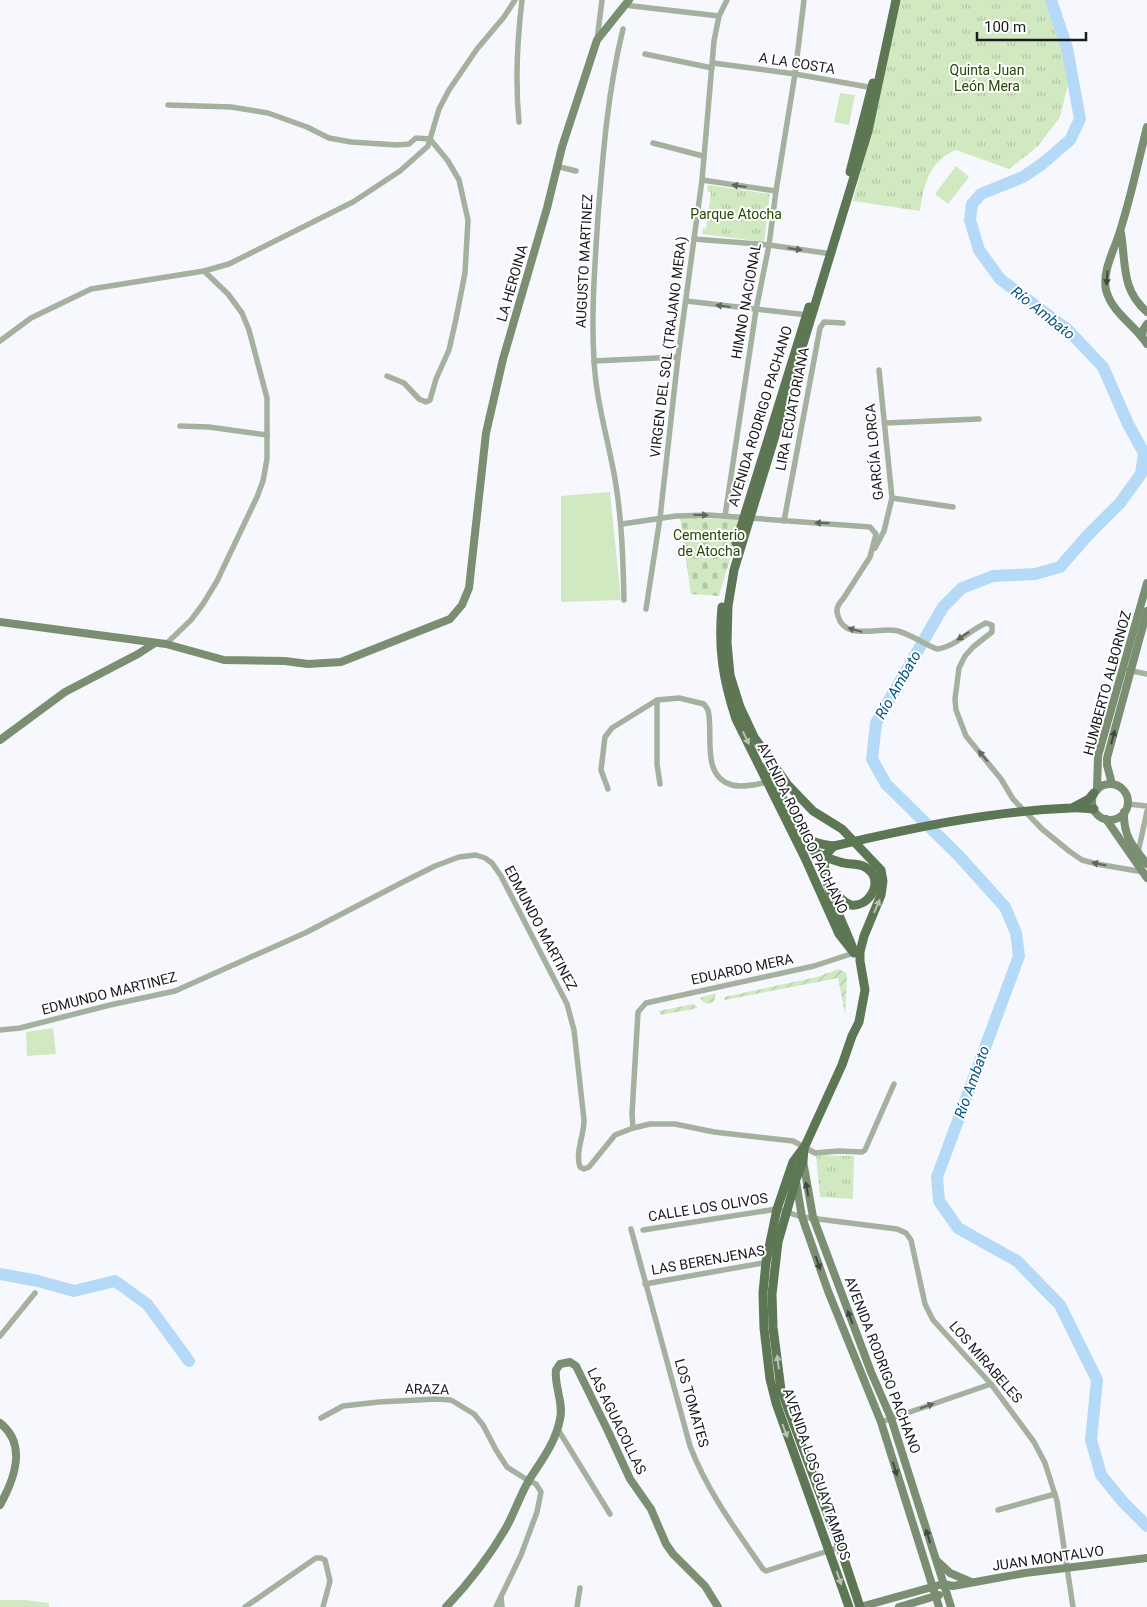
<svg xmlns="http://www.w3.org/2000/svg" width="1147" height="1607" font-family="Roboto,sans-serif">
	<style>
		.grass { fill: #d0e9c1 }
		.cemetery { fill: url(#cemetery-stones) }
		.park { fill: url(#park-tufts) }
		.garden { fill: url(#garden-furrows) }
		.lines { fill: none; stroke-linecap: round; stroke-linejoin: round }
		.river { stroke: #b5daf7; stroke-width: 12 }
		.street { stroke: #a3b19e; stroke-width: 5.5 }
		.secondary { stroke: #7a8e72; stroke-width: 8 }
		.primary { stroke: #5d7653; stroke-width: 9 }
		.oneway { fill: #5e665e }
		.oneway2 { fill: #40483f }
		.oneway3 { fill: #b6c1b2 }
		.labels { text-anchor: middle; stroke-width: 4; stroke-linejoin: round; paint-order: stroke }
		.street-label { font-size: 14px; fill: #191a1d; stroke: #fff }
		.park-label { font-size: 14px; fill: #274803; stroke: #fff }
		.water-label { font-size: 15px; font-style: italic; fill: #025480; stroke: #fff }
	</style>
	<defs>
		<pattern id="cemetery-stones" width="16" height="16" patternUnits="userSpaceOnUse" patternTransform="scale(1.25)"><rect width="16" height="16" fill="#d0e9c1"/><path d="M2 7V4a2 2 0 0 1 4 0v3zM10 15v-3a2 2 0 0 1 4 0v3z" fill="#b2c7a5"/></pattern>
		<pattern id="park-tufts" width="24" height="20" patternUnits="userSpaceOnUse" patternTransform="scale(1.25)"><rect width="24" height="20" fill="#d0e9c1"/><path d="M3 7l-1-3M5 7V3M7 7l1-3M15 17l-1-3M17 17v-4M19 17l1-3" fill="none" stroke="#b2c7a5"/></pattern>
		<pattern id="garden-furrows" width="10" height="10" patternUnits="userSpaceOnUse" patternTransform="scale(1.25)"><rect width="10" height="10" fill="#d0e9c1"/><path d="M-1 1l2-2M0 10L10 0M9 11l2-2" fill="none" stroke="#b2c7a5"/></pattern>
	</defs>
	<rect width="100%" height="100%" fill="#f6f8fe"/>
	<g class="grass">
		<path d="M840,93L855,95L849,125L834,122Z"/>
		<path d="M956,166L969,177L948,204L935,194Z"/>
		<path d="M610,492L621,600L561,602V496Z"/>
		<path d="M53,1028L56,1054L27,1056L26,1032Z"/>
		<path d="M0,1600H24L49,1603V1607H0Z"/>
	</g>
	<path class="cemetery" d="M680,518L742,519L719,596L691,594Z"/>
	<g class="park">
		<path d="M899,0H1046L1062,49L1068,84L1060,117L1038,146L1009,169L956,150C929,161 924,184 920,211L853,201L871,132Z"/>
		<path d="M708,185L770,194L764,242L702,234L703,228L706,229L711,192L707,191Z"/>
		<path d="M816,1155L854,1156L853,1199L820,1197Z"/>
	</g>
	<g class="garden">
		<path d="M839,969L846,973L847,977L845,1014L838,978L725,1000L724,997L817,977Z"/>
		<path d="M716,993L714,1001C709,1005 703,1004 700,998Z"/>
		<path d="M693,1004L698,1008L661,1015L659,1011Z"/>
	</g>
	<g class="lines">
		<g class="river">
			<path d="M1051,0L1067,48L1080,119L1070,140L1042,164L1023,177L981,194L972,204L970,220L979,250L1000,279L1068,330L1103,367L1128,424L1144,453L1141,474L1120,503L1087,536L1060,567L1035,574L993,576L962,588L943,607L876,723L872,759L886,784L959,856L1005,907L1016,933L1019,956L937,1177L939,1201L958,1228L1017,1261L1060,1305L1097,1380L1091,1440L1101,1475L1123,1502L1147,1526"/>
			<path d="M0,1274L38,1281L74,1291L115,1281L147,1304L189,1361"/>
		</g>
		<g class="street">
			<path d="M624,5L719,16"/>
			<path d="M623,29C608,90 603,153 598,216C595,264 591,312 594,360C596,401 608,439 615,479C622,520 623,559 624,600"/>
			<path d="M597,40L602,0"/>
			<path d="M645,54L712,68"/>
			<path d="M713,63L795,74L874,88"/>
			<path d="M168,105L231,107L268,113L307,127L329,138L351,142L397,145L409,144L416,138L430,139L448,161L459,180L468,220L465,273L456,319L449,350L436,379L430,400L426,402L419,399L404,383L387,376"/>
			<path d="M519,122C515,81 517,42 522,0"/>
			<path d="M653,143L703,156"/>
			<path d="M556,166L576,171"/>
			<path d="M702,180L776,191"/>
			<path d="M694,239L769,245L832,254"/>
			<path d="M686,301L808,315"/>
			<path d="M0,341L31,318L91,289L204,271L229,264L353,202L400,171L428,146L439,109L449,90L477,49L504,17L515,0"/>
			<path d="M594,361L678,357"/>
			<path d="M885,423L979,419"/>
			<path d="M180,426L209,427L267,435"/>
			<path d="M892,498L953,507"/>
			<path d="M725,516L756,310L769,245L776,191L795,74L804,0"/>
			<path d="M784,521L820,328L824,322L843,323"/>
			<path d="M622,524L676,516L709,515L870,527L876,534L870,557L843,599C838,604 835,609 838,616C845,642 880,626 898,631C912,635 924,644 937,649C955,647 970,630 986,623L992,625V632L973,647L965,656L959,668L955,699L956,710L966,736L1001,779L1013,799L1042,829L1069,851L1082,860L1097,864L1143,872"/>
			<path d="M875,548L884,531L892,498L879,370"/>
			<path d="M646,609L660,518L678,357L702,180L714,41L719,16L727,0"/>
			<path d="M166,644L191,620L203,604L217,581L257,497L263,481L267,459V398L249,330L242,313L228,294L204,271"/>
			<path d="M1127,670L1147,674"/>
			<path d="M657,700V764L660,784"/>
			<path d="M608,789L601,770L605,737L612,728L657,700L679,698L704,704L708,710C714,733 700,776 732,785C743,788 757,784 768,782"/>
			<path d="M1128,804L1147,806"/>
			<path d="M1138,853L1147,811"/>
			<path d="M0,1030L20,1028L110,1005L175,991L305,933L405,881L435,866L459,857L476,855L485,858L492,863L501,876L567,1004L574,1030L584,1120C584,1136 575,1152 580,1167L584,1169L589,1167L615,1135L633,1128L650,1124H675L714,1132L793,1141L815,1153L838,1151L862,1152L865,1150L894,1084"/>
			<path d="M633,1128L632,1114L638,1012L646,1003L814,966L854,953"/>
			<path d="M631,1229L690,1446C707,1491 736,1530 763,1569L766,1571L840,1547"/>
			<path d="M643,1230L777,1209L802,1217L897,1229L906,1233L911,1240L925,1304L933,1320L991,1384L1034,1442L1045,1463L1057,1501L1073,1607"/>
			<path d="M645,1284L768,1262"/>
			<path d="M0,1336L35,1293"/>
			<path d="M321,1418L343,1406L379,1402L436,1399L451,1400L474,1414L483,1425L496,1450L507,1467L529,1481L536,1484L541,1492L537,1512L521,1555L496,1607"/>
			<path d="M881,1422L991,1384"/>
			<path d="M557,1428L610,1514"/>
			<path d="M998,1510L1055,1494"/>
			<path d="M501,1597L502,1607"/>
			<path d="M245,1607L316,1558H321L325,1560L330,1581L323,1607"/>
			<path d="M577,1607L580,1588"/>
		</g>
		<g class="secondary">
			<path d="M1147,127C1138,162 1131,197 1120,231C1115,249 1102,270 1106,290C1112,313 1135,325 1147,344"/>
			<path d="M1121,233C1126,264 1121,289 1147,312"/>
			<path d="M1142,337L1143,330L1147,324"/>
			<path d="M0,622L166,644L224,660L285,661L308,664L341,662L450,619L462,605L469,588L486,433L503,359L547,208L562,147L597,40L629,0"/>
			<path d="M0,740L65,692L138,654L155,643"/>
			<path d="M1112,784L1107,765V758L1147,611"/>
			<circle cx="1110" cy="802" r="18"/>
			<path d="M1097,790L1098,756L1147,583"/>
			<path d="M1124,812C1123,836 1133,847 1147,864"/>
			<path d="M1106,819L1147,878"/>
			<path d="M803,1161L813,1217L871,1372L891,1418L951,1607"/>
			<path d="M796,1181L802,1217L828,1291L881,1422L939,1607"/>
			<path d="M0,1423C28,1445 14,1480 0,1505"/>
			<path d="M937,1561L950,1573L971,1582"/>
			<path d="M446,1607C469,1583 489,1557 506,1528C514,1513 520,1496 529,1480C541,1461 556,1442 560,1419C564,1403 554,1386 556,1370L560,1364L570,1362L576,1366L607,1429L630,1479L651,1509L666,1544L673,1554L705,1586L718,1607"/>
			<path d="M860,1607L943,1584L953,1586L1025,1573L1147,1558"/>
			<path d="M899,1607L939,1595"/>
		</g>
		<g class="primary">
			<path d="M850,172L873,83"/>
			<path d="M736,543L809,307"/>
			<path d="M722,607C718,648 723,680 736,719L805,858L839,934L854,953"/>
			<path d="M768,764C777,785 791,823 808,838C814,844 825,845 834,846C912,828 991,811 1071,808C1079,807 1086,809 1094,809"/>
			<path d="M1074,807L1089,799L1094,793"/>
			<path d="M799,839C812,852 823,857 840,862C851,866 863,861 872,873C881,886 868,907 851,905C845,903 840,898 836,893"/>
			<path d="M834,846C830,850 826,853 825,859C820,880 845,926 853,949"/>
			<path d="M804,1149L803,1161L796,1179L778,1242L772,1294L773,1327L781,1390L840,1547L860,1607"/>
			<path d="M849,1607L776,1403L770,1379L764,1328L763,1293L766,1262L777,1209L793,1162L805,1146L842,1065L852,1036L859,1022L865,990L860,961V952L864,936L881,895L883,881L881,870L842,829L813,811L788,785L754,737L740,707L730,675L727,643L728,606L734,570L868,131L896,0"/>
		</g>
	</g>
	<defs><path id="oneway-solid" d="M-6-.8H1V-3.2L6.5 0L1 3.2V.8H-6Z" transform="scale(1.25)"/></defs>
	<g class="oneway">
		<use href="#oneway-solid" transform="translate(739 186) rotate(-172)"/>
		<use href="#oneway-solid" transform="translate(795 249) rotate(8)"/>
		<use href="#oneway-solid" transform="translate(723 306) rotate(-173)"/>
		<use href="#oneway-solid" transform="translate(701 515) rotate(1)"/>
		<use href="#oneway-solid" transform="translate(822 523) rotate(-178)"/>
		<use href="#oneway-solid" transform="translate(855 630) rotate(-164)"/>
		<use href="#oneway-solid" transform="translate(963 636) rotate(146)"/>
		<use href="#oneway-solid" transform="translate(983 756) rotate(-130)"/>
		<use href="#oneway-solid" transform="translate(1099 864) rotate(-168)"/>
		<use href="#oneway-solid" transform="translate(927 1406) rotate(-19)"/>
	</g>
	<g class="oneway2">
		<use href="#oneway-solid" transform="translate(1107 278) rotate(94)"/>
		<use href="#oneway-solid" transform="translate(1113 737) rotate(-75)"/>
		<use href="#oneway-solid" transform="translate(807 1189) rotate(-100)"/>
		<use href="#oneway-solid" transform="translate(818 1263) rotate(71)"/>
		<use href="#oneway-solid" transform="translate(850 1317) rotate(-111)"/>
		<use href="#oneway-solid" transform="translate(895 1469) rotate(73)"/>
		<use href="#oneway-solid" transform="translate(928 1536) rotate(-108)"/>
	</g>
	<g class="oneway3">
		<use href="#oneway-solid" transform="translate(746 738) rotate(65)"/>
		<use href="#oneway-solid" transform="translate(877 906) rotate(-67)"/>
		<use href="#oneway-solid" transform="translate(778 1362) rotate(-97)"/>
		<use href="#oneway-solid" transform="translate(785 1431) rotate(69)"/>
		<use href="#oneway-solid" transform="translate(839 1578) rotate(71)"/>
	</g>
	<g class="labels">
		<g class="street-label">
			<text transform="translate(797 63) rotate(9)" y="5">A LA COSTA</text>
			<text transform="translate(584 261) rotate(-87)" y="5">AUGUSTO MARTINEZ</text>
			<text transform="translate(512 283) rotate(-74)" y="5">LA HEROINA</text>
			<text transform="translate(746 301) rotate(-80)" y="5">HIMNO NACIONAL</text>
			<text transform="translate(668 347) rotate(-83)" y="5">VIRGEN DEL SOL (TRAJANO MERA)</text>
			<text transform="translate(792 409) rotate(-79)" y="5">LIRA ECUATORIANA</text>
			<text transform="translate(760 416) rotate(-73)" y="5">AVENIDA RODRIGO PACHANO</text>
			<text transform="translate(874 452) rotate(-95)" y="5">GARCÍA LORCA</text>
			<text transform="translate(1107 683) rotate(-75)" y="5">HUMBERTO ALBORNOZ</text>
			<text transform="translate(803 828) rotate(64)" y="5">AVENIDA RODRIGO PACHANO</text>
			<text transform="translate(541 928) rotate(62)" y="5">EDMUNDO MARTINEZ</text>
			<text transform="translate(742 969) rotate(-12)" y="5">EDUARDO MERA</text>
			<text transform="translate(109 993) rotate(-14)" y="5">EDMUNDO MARTINEZ</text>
			<text transform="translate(708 1207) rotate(-9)" y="5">CALLE LOS OLIVOS</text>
			<text transform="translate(708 1260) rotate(-10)" y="5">LAS BERENJENAS</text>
			<text transform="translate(986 1362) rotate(49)" y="5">LOS MIRABELES</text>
			<text transform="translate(883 1365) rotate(69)" y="5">AVENIDA RODRIGO PACHANO</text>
			<text transform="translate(427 1389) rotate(1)" y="5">ARAZA</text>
			<text transform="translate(692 1403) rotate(74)" y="5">LOS TOMATES</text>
			<text transform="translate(617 1421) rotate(64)" y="5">LAS AGUACOLLAS</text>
			<text transform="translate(817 1474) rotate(71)" y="5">AVENIDA LOS GUAYTAMBOS</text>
			<text transform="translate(1048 1558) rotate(-8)" y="5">JUAN MONTALVO</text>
		</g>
		<g class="park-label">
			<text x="987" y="75">Quinta Juan<tspan x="987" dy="16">León Mera</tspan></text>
			<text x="736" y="219">Parque Atocha</text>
			<text x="709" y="540">Cementerio<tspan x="709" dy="16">de Atocha</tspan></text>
		</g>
		<g class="water-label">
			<text transform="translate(1043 313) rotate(38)" y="5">Río Ambato</text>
			<text transform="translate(898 685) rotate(-60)" y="5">Río Ambato</text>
			<text transform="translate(972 1082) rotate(-70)" y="5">Río Ambato</text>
		</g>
	</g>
	<path d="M977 32v8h109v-8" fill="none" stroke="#191a1d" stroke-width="2.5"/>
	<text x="984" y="32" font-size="15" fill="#191a1d" stroke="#ffffff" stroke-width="4" paint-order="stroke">100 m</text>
</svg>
